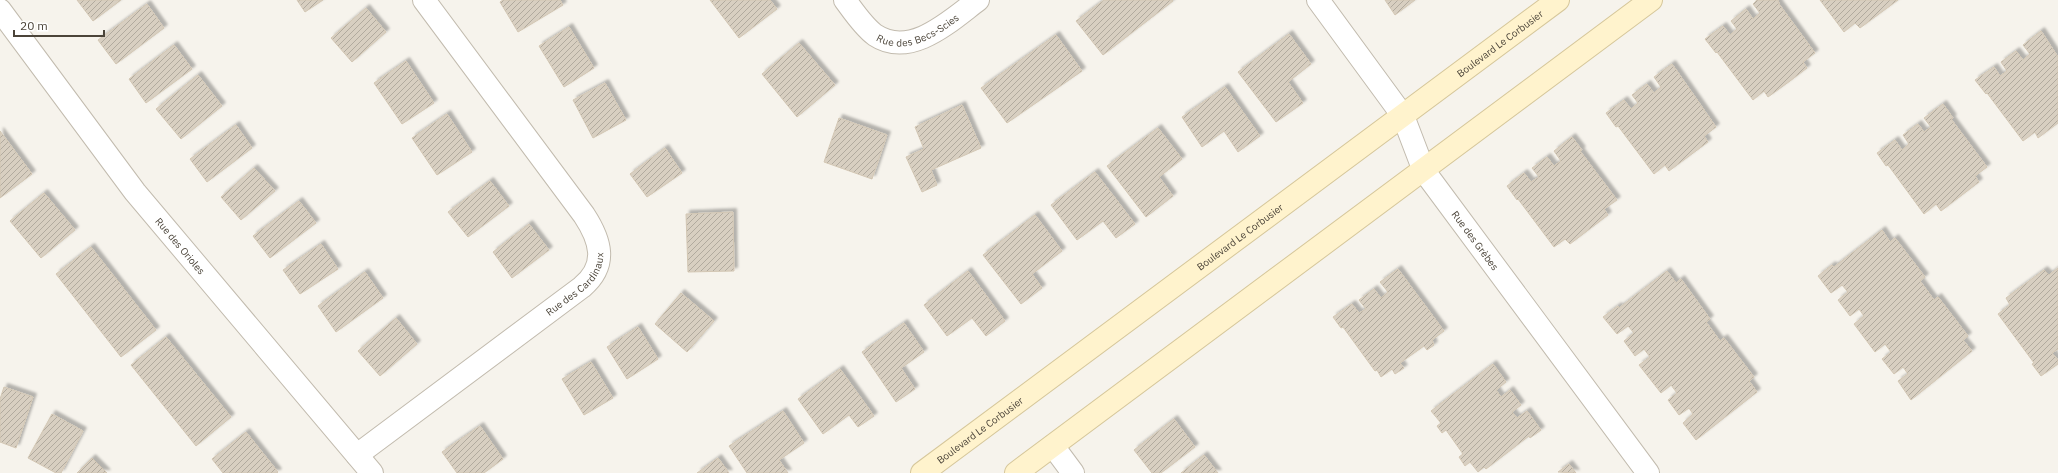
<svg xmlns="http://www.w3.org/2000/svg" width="2058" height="473" font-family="'IBM Plex Sans',sans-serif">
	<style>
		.building { fill: url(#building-hatch); stroke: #d3c7b4; filter: url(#shadow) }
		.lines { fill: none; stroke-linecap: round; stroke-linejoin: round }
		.street-casing { stroke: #c2bbae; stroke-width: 24 }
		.secondary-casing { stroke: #d6c79b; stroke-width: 24 }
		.street { stroke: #fff; stroke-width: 22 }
		.secondary { stroke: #fff3cd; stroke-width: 22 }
		.labels { text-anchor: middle; stroke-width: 3; stroke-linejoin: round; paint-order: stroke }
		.street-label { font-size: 10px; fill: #4b4439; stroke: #fff }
	</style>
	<defs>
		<pattern id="building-hatch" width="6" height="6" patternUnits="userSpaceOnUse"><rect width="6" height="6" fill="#d8cfc1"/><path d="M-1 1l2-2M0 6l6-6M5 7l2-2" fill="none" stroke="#b1aa9e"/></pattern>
		<filter id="shadow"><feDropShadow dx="3.5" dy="-3.5" stdDeviation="1" flood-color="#0004"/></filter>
	</defs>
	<rect width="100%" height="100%" fill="#f6f3ec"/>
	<g class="building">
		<path d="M77,0H121L93,21Z"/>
		<path d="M297,0H323L305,12Z"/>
		<path d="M503,0H560L563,5L518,32L500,2Z"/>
		<path d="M710,0H770L777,9L739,38Z"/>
		<path d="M1104,0H1172L1173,1L1103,55L1076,21Z"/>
		<path d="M1385,0H1415L1395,15Z"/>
		<path d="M1757,0H1778L1779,4L1815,53L1803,62L1807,68L1790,81L1768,97L1764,91L1753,100L1717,52L1716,53L1705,39L1723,26L1730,35L1737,29L1731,21L1746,9L1753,19L1760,13L1753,4Z"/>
		<path d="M1820,0H1898L1860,28L1855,23L1844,32Z"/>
		<path d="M147,4L164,28L116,64L98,40Z"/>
		<path d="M366,8L386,32L352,62L331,38Z"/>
		<path d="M569,27L594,68L564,87L539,46Z"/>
		<path d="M2041,31L2058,57V123L2038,138L2035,132L2023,141L1987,93L1986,94L1975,80L1994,67L2000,76L2007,71L2001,62L2016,51L2023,60L2030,54L2023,45Z"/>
		<path d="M1289,34L1311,64L1288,82L1303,103L1276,122L1238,72Z"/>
		<path d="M1056,35L1082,71L1007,123L981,88Z"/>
		<path d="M799,43L835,85L797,117L762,74Z"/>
		<path d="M174,45L192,69L146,103L129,79Z"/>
		<path d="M406,61L434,103L402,124L374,83Z"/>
		<path d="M1672,64L1716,127L1704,136L1708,142L1669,171L1665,165L1654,174L1618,126L1616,127L1606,113L1624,100L1631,109L1638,103L1632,95L1647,84L1654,93L1661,87L1654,77Z"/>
		<path d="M198,75L222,106L181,139L156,109Z"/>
		<path d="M605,83L626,120L593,138L573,100Z"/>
		<path d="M1225,87L1260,136L1238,152L1224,131L1202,147L1182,117Z"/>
		<path d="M1943,104L1953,118L1951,119L1987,167L1975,176L1979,182L1941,211L1936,204L1924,214L1888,165L1886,166L1877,153L1895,140L1902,150L1909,144L1903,135L1918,124L1924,132L1931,127L1924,118Z"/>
		<path d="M962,105L981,148L931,170L937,185L922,192L906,157L924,149L915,127Z"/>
		<path d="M447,114L472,152L437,175L412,138Z"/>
		<path d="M839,118L887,135L872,179L824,162Z"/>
		<path d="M236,125L252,148L207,182L190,159Z"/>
		<path d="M1158,128L1182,159L1159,177L1173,196L1146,217L1107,166Z"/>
		<path d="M0,131L32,174L0,198Z"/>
		<path d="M1572,137L1582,150L1580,151L1617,200L1604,209L1608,215L1570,244L1565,239L1554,247L1518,199L1517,200L1507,186L1524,173L1531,182L1539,177L1532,168L1547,157L1554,166L1561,161L1554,151Z"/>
		<path d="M665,148L682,173L647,197L630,174Z"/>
		<path d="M254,168L275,191L241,220L221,197Z"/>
		<path d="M1095,172L1135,224L1116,238L1103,221L1077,240L1051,205Z"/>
		<path d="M490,181L509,206L468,237L448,212Z"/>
		<path d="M44,193L75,230L41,258L10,221Z"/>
		<path d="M299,201L316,223L270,258L253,236Z"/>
		<path d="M733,212L734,271L688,272L686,214Z"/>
		<path d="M1035,215L1062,251L1032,274L1042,288L1021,304L983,255Z"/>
		<path d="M529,224L549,250L512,278L493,252Z"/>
		<path d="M1882,230L1890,242L1895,238L1925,277L1920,281L1934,300L1938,297L1968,336L1963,340L1972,351L1911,400L1898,381L1908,374L1903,367L1894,374L1882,359L1891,352L1885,344L1875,352L1854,324L1864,316L1859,309L1850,316L1838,300L1848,292L1842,285L1831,293L1818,276L1832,265L1834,267Z"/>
		<path d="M321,244L338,269L300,294L283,270Z"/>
		<path d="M91,247L156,330L121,357L56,274Z"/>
		<path d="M2058,268V349L2052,353L2058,360V364L2041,376L2032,364L2034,363L1998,314L2010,305L2006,298L2044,270L2049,275Z"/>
		<path d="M1398,269L1444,331L1432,340L1434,345L1427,350L1424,346L1400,363L1404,368L1395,374L1392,369L1381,377L1377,370L1375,371L1343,327L1341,328L1333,317L1352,304L1359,313L1366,309L1359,300L1374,289L1381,298L1388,292L1380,282Z"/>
		<path d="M968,271L1005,321L986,336L972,318L947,336L924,305Z"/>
		<path d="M1667,271L1676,283L1681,279L1710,319L1706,322L1720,341L1724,338L1754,377L1749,381L1757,392L1696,440L1683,423L1693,414L1689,408L1679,415L1668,400L1677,393L1671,385L1661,393L1639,365L1650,357L1644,349L1635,356L1624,341L1634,333L1628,326L1617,334L1603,317L1618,306L1619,308Z"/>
		<path d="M365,272L383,298L336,332L318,306Z"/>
		<path d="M681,293L714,321L687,352L655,324Z"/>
		<path d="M396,318L417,344L380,376L358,351Z"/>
		<path d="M904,323L924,352L901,368L915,389L896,402L862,352Z"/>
		<path d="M638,327L658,359L627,379L607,347Z"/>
		<path d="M166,337L231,417L196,446L131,365Z"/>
		<path d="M591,362L613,398L584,415L562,379Z"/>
		<path d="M1493,364L1506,382L1496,390L1501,397L1510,390L1521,405L1512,412L1517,418L1527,411L1541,430L1530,438L1529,436L1486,469L1484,467L1478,472L1470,462L1465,466L1459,457L1463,454L1446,430L1442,433L1437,426L1441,423L1431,411Z"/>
		<path d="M840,369L874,416L858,427L849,415L823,434L798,399Z"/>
		<path d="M4,387L33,397L16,448L0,442V399Z"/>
		<path d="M783,411L804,443L779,460L788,473H747L729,446Z"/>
		<path d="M52,414L83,431L61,473H56L28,458Z"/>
		<path d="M1174,419L1195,447L1161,473H1152L1134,450Z"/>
		<path d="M480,426L503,459L484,473H457L442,452Z"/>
		<path d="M246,432L278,472L277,473H223L212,459Z"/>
		<path d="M1204,455L1218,473H1181Z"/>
		<path d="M92,458L107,473H77Z"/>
		<path d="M718,458L729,473H697Z"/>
		<path d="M1569,464L1576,473L1558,472Z"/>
	</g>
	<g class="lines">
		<g class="street-casing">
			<g id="street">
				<path id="s1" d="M845,0C854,12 863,26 875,35C911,59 951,20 978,0"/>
				<path id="s2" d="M1318,0L1403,116L1424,171L1648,473"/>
				<path id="s3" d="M0,10L135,192L372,473"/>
				<path d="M1053,446L1073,473"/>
				<path id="s4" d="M357,455L582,287C608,265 601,241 584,215L424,0"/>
			</g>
		</g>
		<g class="secondary-casing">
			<g id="secondary">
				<path id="s5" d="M922,473L1558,0"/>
				<path d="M1016,473L1651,0"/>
			</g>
		</g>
		<use href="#street" class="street"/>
		<use href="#secondary" class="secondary"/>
	</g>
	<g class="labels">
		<g class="street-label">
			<text dy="4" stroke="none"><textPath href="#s1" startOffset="93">Rue des Becs-Scies</textPath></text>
			<text dy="4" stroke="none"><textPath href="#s5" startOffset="720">Boulevard Le Corbusier</textPath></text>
			<text dy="4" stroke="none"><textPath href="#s5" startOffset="396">Boulevard Le Corbusier</textPath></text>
			<text dy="4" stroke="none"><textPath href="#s2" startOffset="289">Rue des Grèbes</textPath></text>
			<text dy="4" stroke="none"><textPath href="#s3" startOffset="297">Rue des Orioles</textPath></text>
			<text dy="4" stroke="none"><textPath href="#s4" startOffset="279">Rue des Cardinaux</textPath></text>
			<text dy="4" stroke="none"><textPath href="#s5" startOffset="72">Boulevard Le Corbusier</textPath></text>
		</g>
	</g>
	<path d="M14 30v6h90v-6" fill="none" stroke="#4b4439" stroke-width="2"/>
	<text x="20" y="30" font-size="12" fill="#4b4439" stroke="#ffffff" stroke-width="3" paint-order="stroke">20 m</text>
</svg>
